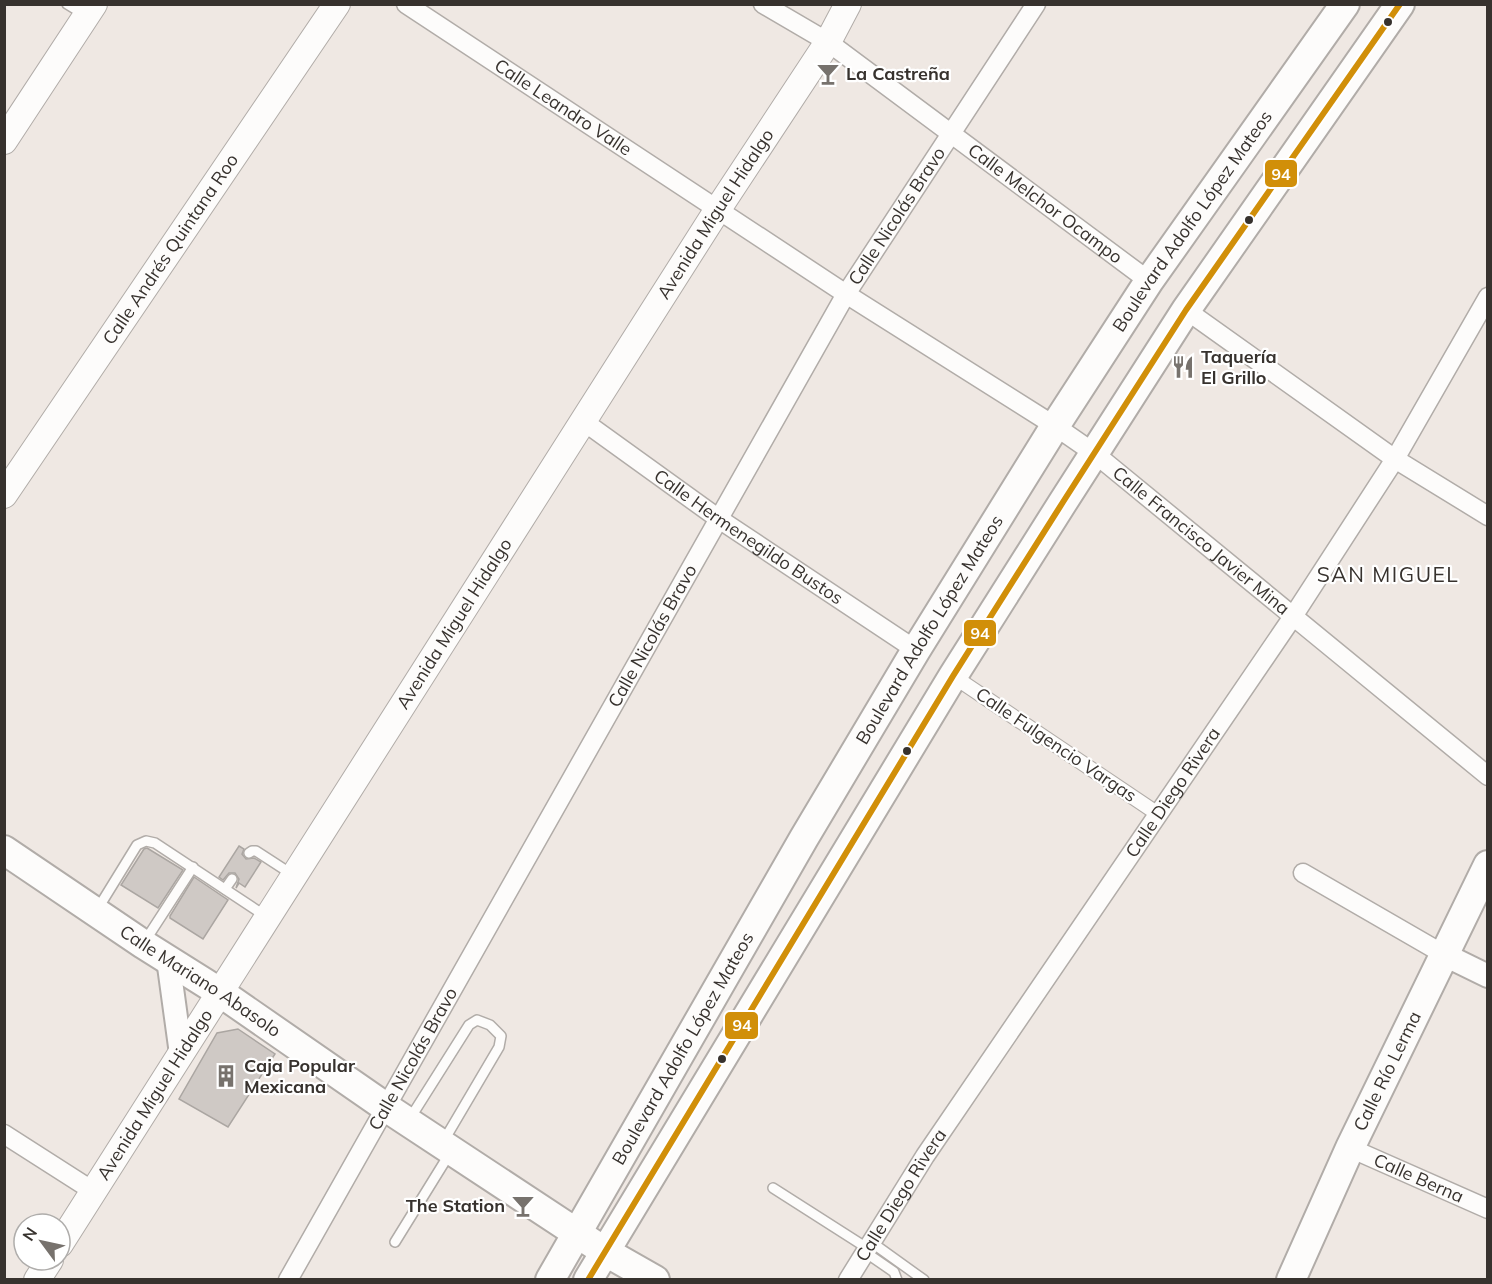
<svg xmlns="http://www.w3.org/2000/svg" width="1492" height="1284" font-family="Mulish,sans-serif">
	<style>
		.building { fill: #cfc9c5; stroke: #aba6a2; stroke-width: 1.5 }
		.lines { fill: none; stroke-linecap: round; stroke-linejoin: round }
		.service-casing { stroke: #b1aca8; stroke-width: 12 }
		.pedestrian-casing { stroke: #b1aca8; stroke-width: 16 }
		.minor-casing { stroke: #b1aca8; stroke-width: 21 }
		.tertiary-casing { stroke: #b1aca8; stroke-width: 26 }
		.secondary-casing { stroke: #b1aca8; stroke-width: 28 }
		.primary-casing { stroke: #b1aca8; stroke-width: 32 }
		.service { stroke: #fdfcfb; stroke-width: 9 }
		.pedestrian { stroke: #fdfcfb; stroke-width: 14 }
		.minor { stroke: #fdfcfb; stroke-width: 18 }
		.tertiary { stroke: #fdfcfb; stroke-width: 22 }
		.secondary { stroke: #fdfcfb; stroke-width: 26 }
		.primary { stroke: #fdfcfb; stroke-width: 28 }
		.bus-1-casing { stroke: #fff; stroke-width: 10 }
		.bus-1 { stroke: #d18f09; stroke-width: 6 }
		.bus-dot { fill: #37322e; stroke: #fff; stroke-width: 2 }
		.labels { text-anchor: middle; stroke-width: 4.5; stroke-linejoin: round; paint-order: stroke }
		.poi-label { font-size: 18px; font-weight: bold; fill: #37322e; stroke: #fff; text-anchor: start }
		.street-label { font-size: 18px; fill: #37322e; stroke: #fff }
		.quarter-label { font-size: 21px; letter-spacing: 1.5px; fill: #37322e; stroke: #fff }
		.line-badge { stroke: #fff; stroke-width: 2 }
		.badge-label { font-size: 16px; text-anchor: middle; font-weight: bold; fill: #fff }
	</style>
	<rect width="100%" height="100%" fill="#efe8e3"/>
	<g class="building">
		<path d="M239,846L244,849L242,854L246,859L254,858L261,862L245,887L239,883L236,888L239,879L235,873H229L223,880L219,877Z"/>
		<path d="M147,848L183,870L158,908L121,885L144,849Z"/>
		<path d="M194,877L228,900L203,939L170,918V916Z"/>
		<path d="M238,1029L275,1054L228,1127L179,1099L217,1033Z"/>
	</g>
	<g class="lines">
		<g class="service-casing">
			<g id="service">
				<path d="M67,4L85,15"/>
				<path d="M249,853L252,851H256L293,875"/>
				<path d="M225,889L232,879"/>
				<path d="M97,910L137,845L146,841L155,843L267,917"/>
				<path d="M145,941L193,867"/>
				<path d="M409,1120L469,1025L477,1020L490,1025L501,1036L499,1047L443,1142"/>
				<path d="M773,1188L867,1248"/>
				<path d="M395,1242L450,1153"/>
				<path d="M871,1242L924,1280"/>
				<path d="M865,1252L894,1272L897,1280"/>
			</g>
		</g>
		<g class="pedestrian-casing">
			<path id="pedestrian" d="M953,676L1158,814"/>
		</g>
		<g class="minor-casing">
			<g id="minor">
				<path id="s1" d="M406,4L846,294L1055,426L1094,453L1488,776"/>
				<path id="s2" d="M763,4L828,42L1149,281"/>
				<path d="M1186,310L1395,459L1488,516"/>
				<path id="s3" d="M583,421L719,519L916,650"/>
				<path d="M1303,873L1445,955"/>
				<path d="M4,1134L93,1191"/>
				<path id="s4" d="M1350,1148L1488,1209"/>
				<path id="s5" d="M288,1280L846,294L1036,4"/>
				<path id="s6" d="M848,1280L925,1156L1292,618L1395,459L1488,297"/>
			</g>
		</g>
		<g class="tertiary-casing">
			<g id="tertiary">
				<path d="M1445,955L1488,976"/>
				<path d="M168,959L181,1054"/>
			</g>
		</g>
		<g class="secondary-casing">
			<g id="secondary">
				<path d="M4,141L94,4"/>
				<path id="s7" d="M4,495L337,4"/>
				<path id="s8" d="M60,1244L718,209L828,42L848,4"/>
				<path d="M37,1280L50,1260"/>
			</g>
		</g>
		<g class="primary-casing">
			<g id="primary">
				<path id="s9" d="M4,850L143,944L221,993L387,1108L604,1251L655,1280"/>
				<path id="s10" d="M550,1280L804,838L916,650L1055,426L1149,281L1345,4"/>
				<path d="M588,1280L953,676L1063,502L1186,310L1400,4"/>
				<path id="s11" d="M1291,1280L1350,1148L1488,865"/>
			</g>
		</g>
		<use href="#service" class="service"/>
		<use href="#pedestrian" class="pedestrian"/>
		<use href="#minor" class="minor"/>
		<use href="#tertiary" class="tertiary"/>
		<use href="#secondary" class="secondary"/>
		<use href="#primary" class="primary"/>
		<g class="bus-1-casing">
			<path id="bus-1" d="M588,1280L953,676L1063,502L1186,310L1400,4"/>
		</g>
		<use href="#bus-1" class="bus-1"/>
	</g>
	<defs>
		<g id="bar-bare" transform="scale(1.8)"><path d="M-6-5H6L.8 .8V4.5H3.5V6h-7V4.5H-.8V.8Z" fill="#77726d" stroke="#fff" stroke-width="2.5" paint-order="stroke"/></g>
		<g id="restaurant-bare" transform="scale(1.8)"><path d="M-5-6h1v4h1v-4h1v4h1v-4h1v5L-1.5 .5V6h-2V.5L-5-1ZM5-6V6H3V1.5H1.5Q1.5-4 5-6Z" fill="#77726d" stroke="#fff" stroke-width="2.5" paint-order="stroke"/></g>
		<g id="building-bare" transform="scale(1.8)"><path d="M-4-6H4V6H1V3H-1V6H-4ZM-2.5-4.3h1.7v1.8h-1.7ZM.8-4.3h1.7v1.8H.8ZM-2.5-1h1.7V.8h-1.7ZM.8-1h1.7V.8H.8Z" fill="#77726d" stroke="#fff" stroke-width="2.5" paint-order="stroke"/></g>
	</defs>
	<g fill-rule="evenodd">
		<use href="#bar-bare" x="828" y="74"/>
		<use href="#restaurant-bare" x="1183" y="367"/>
		<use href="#building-bare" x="226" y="1076"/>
		<use href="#bar-bare" x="523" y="1206"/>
	</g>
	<g class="bus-dot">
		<circle cx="1388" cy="22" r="5"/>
		<circle cx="1249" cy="220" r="5"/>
		<circle cx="907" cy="751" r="5"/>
		<circle cx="722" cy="1059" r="5"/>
	</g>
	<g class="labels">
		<g class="poi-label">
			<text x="846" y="80">La Castreña</text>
			<text x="1201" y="363">Taquería<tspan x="1201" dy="21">El Grillo</tspan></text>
			<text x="244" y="1072">Caja Popular<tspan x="244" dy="21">Mexicana</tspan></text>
			<text x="505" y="1212" text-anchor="end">The Station</text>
		</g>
		<g class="street-label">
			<text dy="6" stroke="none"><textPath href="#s1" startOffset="188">Calle Leandro Valle</textPath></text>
			<text dy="6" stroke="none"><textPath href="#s2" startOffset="346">Calle Melchor Ocampo</textPath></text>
			<text dy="6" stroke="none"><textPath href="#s8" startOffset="1221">Avenida Miguel Hidalgo</textPath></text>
			<text dy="6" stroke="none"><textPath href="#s5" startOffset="1226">Calle Nicolás Bravo</textPath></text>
			<text dy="6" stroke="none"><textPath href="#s10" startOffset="1239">Boulevard Adolfo López Mateos</textPath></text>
			<text dy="6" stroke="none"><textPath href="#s7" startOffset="297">Calle Andrés Quintana Roo</textPath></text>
			<text dy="6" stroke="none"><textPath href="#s3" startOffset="202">Calle Hermenegildo Bustos</textPath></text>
			<text dy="6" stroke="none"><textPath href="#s1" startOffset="960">Calle Francisco Javier Mina</textPath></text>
			<text dy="6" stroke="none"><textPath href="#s8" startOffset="735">Avenida Miguel Hidalgo</textPath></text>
			<text dy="6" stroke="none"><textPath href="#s10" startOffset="753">Boulevard Adolfo López Mateos</textPath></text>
			<text dy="6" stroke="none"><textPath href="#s5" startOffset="740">Calle Nicolás Bravo</textPath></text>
			<text transform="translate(1056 745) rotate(34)" y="6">Calle Fulgencio Vargas</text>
			<text dy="6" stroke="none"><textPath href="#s6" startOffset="586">Calle Diego Rivera</textPath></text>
			<text dy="6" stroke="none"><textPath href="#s9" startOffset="236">Calle Mariano Abasolo</textPath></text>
			<text dy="6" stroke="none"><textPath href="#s10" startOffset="267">Boulevard Adolfo López Mateos</textPath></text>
			<text dy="6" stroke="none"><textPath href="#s5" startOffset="254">Calle Nicolás Bravo</textPath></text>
			<text dy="6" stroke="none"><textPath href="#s11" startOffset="230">Calle Río Lerma</textPath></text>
			<text dy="6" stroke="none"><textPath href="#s8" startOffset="177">Avenida Miguel Hidalgo</textPath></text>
			<text dy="6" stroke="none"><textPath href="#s4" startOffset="75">Calle Berna</textPath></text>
			<text dy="6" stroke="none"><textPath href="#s6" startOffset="100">Calle Diego Rivera</textPath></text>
		</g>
		<g class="quarter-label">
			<text x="1388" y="582">SAN MIGUEL</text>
		</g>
	</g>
	<g class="line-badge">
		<rect x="1264" y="159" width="34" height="29" rx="6" fill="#d18f09"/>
		<rect x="963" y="619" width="34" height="28" rx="6" fill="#d18f09"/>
		<rect x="724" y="1011" width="35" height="29" rx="6" fill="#d18f09"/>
	</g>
	<g class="badge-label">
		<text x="1281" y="180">94</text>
		<text x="980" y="639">94</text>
		<text x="742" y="1031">94</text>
	</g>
	<rect width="1492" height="1284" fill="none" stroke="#37322e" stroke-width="12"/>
	<g transform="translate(42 1242) rotate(303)"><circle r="28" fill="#ffffff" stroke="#afadab" stroke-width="1.5"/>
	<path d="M0-4.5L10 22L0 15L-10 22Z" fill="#77726d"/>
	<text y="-9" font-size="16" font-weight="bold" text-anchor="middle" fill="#37322e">N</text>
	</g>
</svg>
